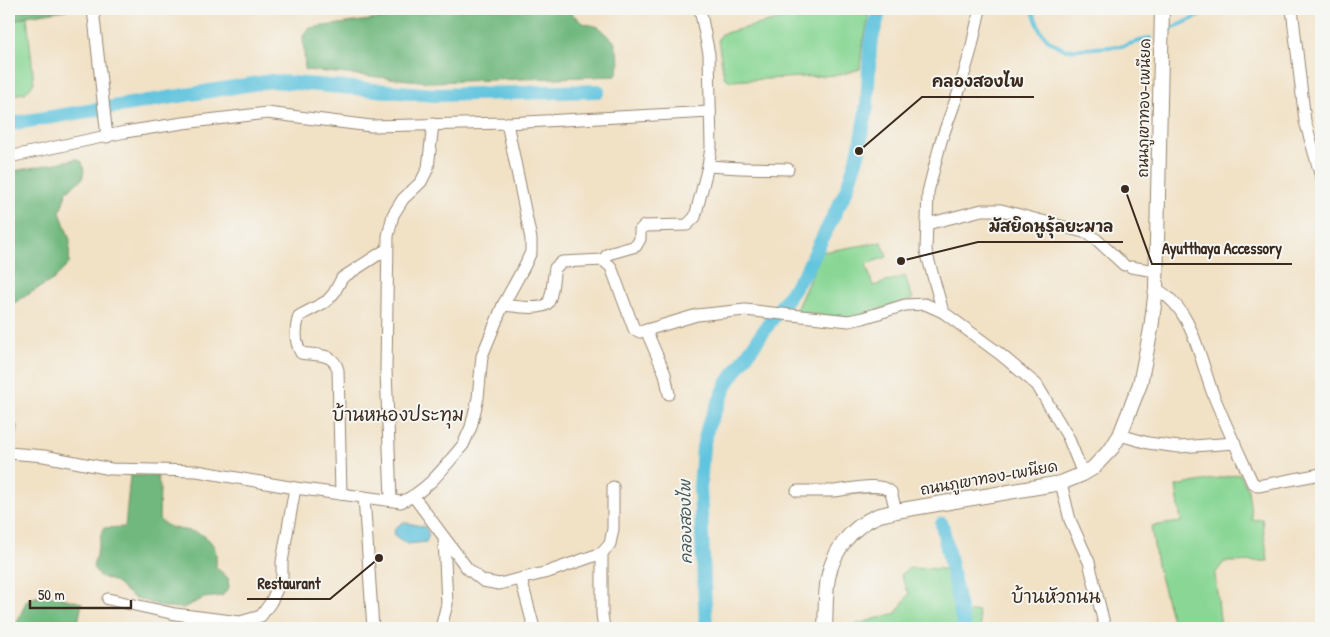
<svg xmlns="http://www.w3.org/2000/svg" width="1330" height="637" font-family="'Patrick Hand','Playpen Sans Thai',sans-serif">
	<style>
		.green { fill: #8ad795; stroke: #62805a }
		.forest { fill: #6fb87e; stroke: #55714e }
		.water { fill: #60c4de; stroke: #4e777e }
		.lines { fill: none; stroke-linecap: round; stroke-linejoin: round }
		.stream { stroke: #60c4de; stroke-width: 4 }
		.canal { stroke: #60c4de; stroke-width: 14 }
		.minor-casing { stroke: #968672; stroke-width: 13 }
		.tertiary-casing { stroke: #968672; stroke-width: 16 }
		.minor { stroke: #fff; stroke-width: 11 }
		.tertiary { stroke: #fff; stroke-width: 14 }
		.labels { text-anchor: middle; stroke-width: 4; stroke-linejoin: round; paint-order: stroke }
		.street-label { font-size: 15px; fill: #3b2a1e; stroke: #f6f6f2 }
		.water-label { font-size: 16px; font-style: italic; fill: #465858; stroke: #f6f6f2 }
		.quarter-label { font-size: 18px; fill: #3b2a1e; stroke: #f6f6f2 }
		.leader { fill: none; stroke: #3b2a1e; stroke-width: 2 }
		.callout-dot { fill: #3b2a1e; stroke: #f6f6f2; stroke-width: 2 }
		.callout-label { font-size: 16px; text-anchor: middle; font-weight: bold; fill: #3b2a1e; stroke: #f6f6f2; stroke-width: 4; stroke-linejoin: round; paint-order: stroke }
	</style>
	<rect width="100%" height="100%" fill="#f6f6f2"/>
	<filter id="ink" filterUnits="userSpaceOnUse"><feTurbulence type="fractalNoise" baseFrequency=".02" numOctaves="2"/><feDisplacementMap in="SourceGraphic" scale="10" xChannelSelector="R" yChannelSelector="G"/><feConvolveMatrix kernelMatrix="1 2 1 2 8 2 1 2 1" color-interpolation-filters="sRGB"/></filter>
	<filter id="wash" filterUnits="userSpaceOnUse"><feTurbulence type="fractalNoise" baseFrequency=".0096" numOctaves="4" result="noise"/><feDisplacementMap in="SourceGraphic" scale="20" xChannelSelector="R" yChannelSelector="G"/><feGaussianBlur stdDeviation="1.12" result="paint"/><feColorMatrix in="noise" values="0 0 0 0 0 0 0 0 0 0 0 0 0 0 0 0 0 1.4 0 .05"/><feComposite in="paint" operator="in"/></filter>
	<g filter="url(#wash)">
		<rect width="100%" height="100%" fill="#f1e1c5"/>
		<g class="green">
			<path d="M821,9H866L869,19L862,47L860,69L839,75L730,81L724,77L718,40L721,34Z"/>
			<path d="M27,16L34,83L25,93L9,95V23Z"/>
			<path d="M882,242L887,257L866,264L873,286L905,276L913,299L849,318L795,312L822,252Z"/>
			<path d="M1240,474L1248,490L1252,520L1262,519L1268,561L1224,562L1215,574L1221,628H1170L1173,624L1157,565L1151,526L1181,522L1176,486Z"/>
			<path d="M909,568L946,569L956,614L978,611L981,628H843L896,613L909,594L901,575Z"/>
		</g>
		<g class="forest">
			<path d="M9,9H72L27,16L9,23Z"/>
			<path d="M453,9H566L583,23L599,27L614,41L620,62L616,76L430,82L305,70L303,36L309,28Z"/>
			<path d="M77,159L82,162L84,171L82,179L67,191L60,212L70,240L69,264L54,279L9,306V172Z"/>
			<path d="M9,416L11,417L18,428L15,437L9,442Z"/>
			<path d="M157,475L160,487L159,519C175,537 202,523 214,547C217,552 216,562 216,567L228,578L229,588L222,596L204,598L183,608L163,607L133,597L113,581L99,576L93,567L103,528L125,527L130,476Z"/>
			<path d="M46,594L82,603L77,628H16L15,627L27,600Z"/>
		</g>
		<path class="water" d="M404,522L425,527L429,535L426,542L407,544L394,535L395,528Z"/>
		<g class="lines">
			<g class="stream">
				<path d="M1032,9L1040,30L1049,41L1066,50L1123,46L1150,38"/>
				<path d="M1171,29L1209,11"/>
			</g>
			<g class="canal">
				<path d="M9,124L271,81L434,95L598,91"/>
				<path d="M942,524L964,628"/>
				<path d="M706,628L700,488L703,447L708,426L728,382L806,271L846,191L859,151L867,106L870,46L880,9"/>
			</g>
		</g>
	</g>
	<g filter="url(#ink)">
		<g class="lines">
			<g class="minor-casing">
				<g id="minor">
					<path d="M93,9L107,137"/>
					<path d="M700,9L709,54L711,148L708,166L740,168L788,169"/>
					<path d="M1292,9L1305,121L1321,177"/>
					<path d="M9,157L125,132L183,123L267,113L371,126L507,123L710,112"/>
					<path d="M927,224L982,210H1001L1087,233L1097,240L1124,265"/>
					<path d="M603,260L608,254L636,246L640,239V230L644,226L687,225L695,217L708,166"/>
					<path d="M1131,267L1156,271"/>
					<path d="M1156,289C1193,308 1199,358 1213,394C1225,424 1239,453 1252,482L1258,486L1321,474"/>
					<path d="M503,305C513,306 542,311 548,303C553,296 553,276 555,268L562,262L603,260L611,267L634,329L640,332L697,315L745,310L849,321L863,318L905,305L925,304L943,312L1000,354L1037,385L1068,437L1083,474"/>
					<path d="M943,312L926,251L928,192L941,141L960,88L971,50L980,9"/>
					<path d="M646,330L665,374L669,394"/>
					<path d="M1120,435L1148,443L1179,447L1235,443"/>
					<path d="M9,453L44,456L111,469L197,471L295,488L401,502C428,491 445,466 463,445L471,427L478,398L482,356L503,305L525,265L531,252V239L507,123"/>
					<path d="M1061,483L1070,520L1089,562L1105,628"/>
					<path d="M797,491C809,491 821,491 833,491C847,490 881,481 891,492L896,511"/>
					<path d="M341,494L338,370C333,352 317,356 301,353C294,341 295,329 299,316L327,301L334,293L342,278L387,249"/>
					<path d="M364,497L373,628"/>
					<path d="M414,497L467,568L483,581L499,584L548,572L602,553L610,544L613,529V487"/>
					<path d="M391,500L386,370L388,236L393,215L403,199L421,182L428,168L433,124"/>
					<path d="M602,553V614L604,628"/>
					<path d="M521,579L534,628"/>
					<path d="M108,599L175,614L240,622L261,616L271,602L282,578V562L295,488"/>
					<path d="M441,628L447,604L444,538"/>
				</g>
			</g>
			<g class="tertiary-casing">
				<path id="tertiary" d="M825,628C826,612 825,594 828,578C833,551 852,526 877,516C883,514 890,513 896,511L1061,483L1083,474L1093,468L1112,448L1120,435L1140,384L1151,329L1156,289L1162,9"/>
			</g>
			<use href="#minor" class="minor"/>
			<use href="#tertiary" class="tertiary"/>
		</g>
	</g>
	<g class="labels">
		<g class="street-label">
			<text transform="translate(1144 108) rotate(-89)" y="5">ถนนภูเขาทอง-เพนียด</text>
			<text transform="translate(989 478) rotate(-10)" y="5">ถนนภูเขาทอง-เพนียด</text>
		</g>
		<g class="water-label">
			<text transform="translate(685 522) rotate(-91)" y="6">คลองสองไพ</text>
		</g>
		<g class="quarter-label">
			<text x="398" y="421">บ้านหนองประทุม</text>
			<text x="1056" y="603">บ้านหัวถนน</text>
		</g>
	</g>
	<path class="leader" d="M859 151L922 97H1034M901 261L978 242H1123M1125 189L1152 264H1292M379 558L330 599H247"/>
	<g class="callout-dot">
		<circle cx="859" cy="151" r="5"/>
		<circle cx="901" cy="261" r="5"/>
		<circle cx="1125" cy="189" r="5"/>
		<circle cx="379" cy="558" r="5"/>
	</g>
	<g class="callout-label">
		<text x="978" y="87">คลองสองไพ</text>
		<text x="1051" y="232">มัสยิดนูรุ้ลยะมาล</text>
		<text x="1222" y="254">Ayutthaya Accessory</text>
		<text x="289" y="589">Restaurant</text>
	</g>
	<rect width="1330" height="637" fill="none" stroke="#f6f6f2" stroke-width="30"/>
	<path d="M30 600v8h101v-8" fill="none" stroke="#3b2a1e" stroke-width="2.5"/>
	<text x="38" y="600" font-size="15" fill="#3b2a1e" stroke="#f6f6f2" stroke-width="4" paint-order="stroke">50 m</text>
</svg>
